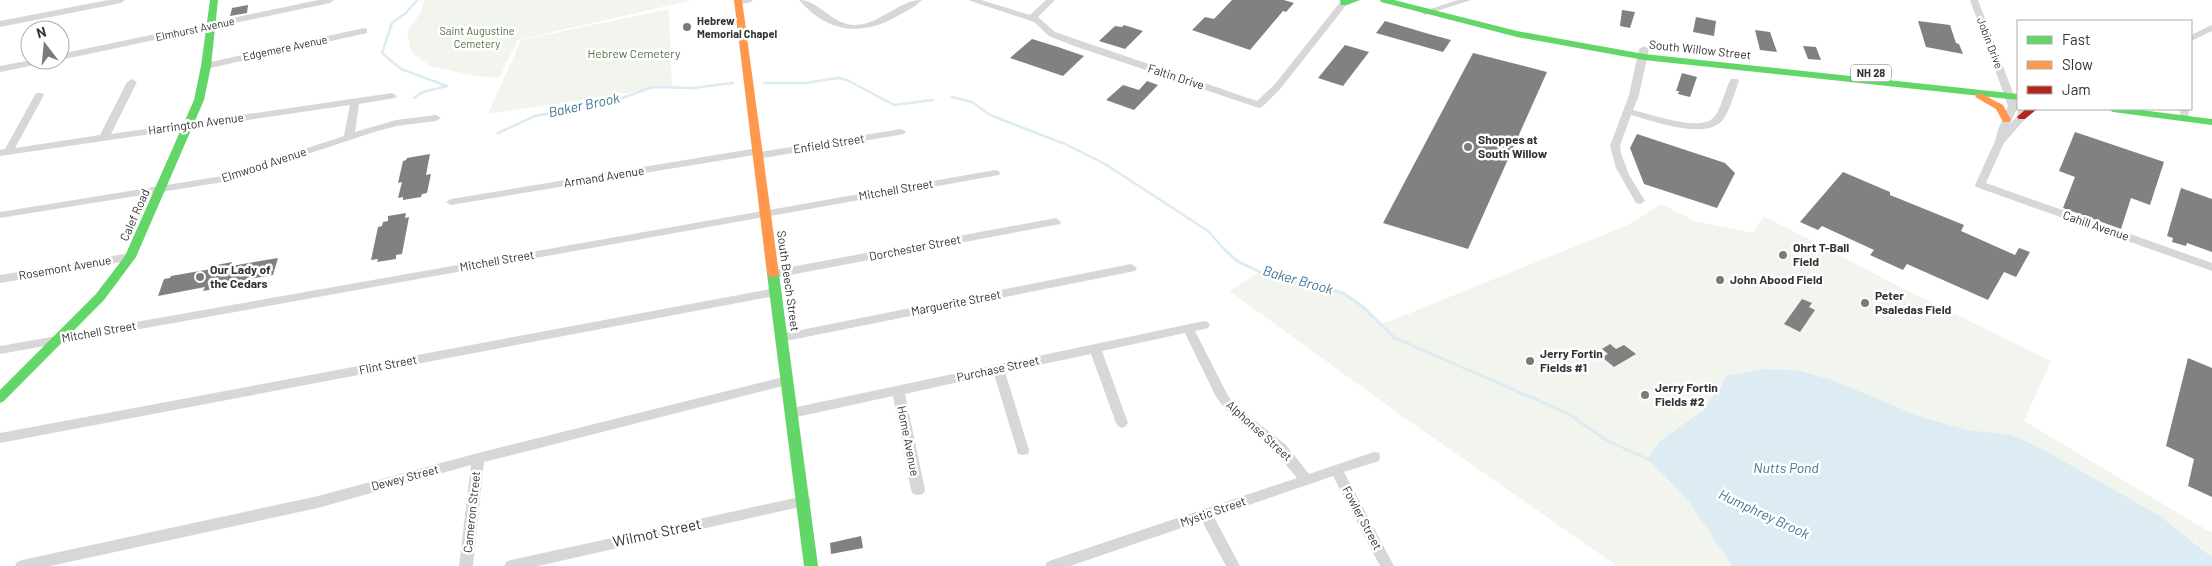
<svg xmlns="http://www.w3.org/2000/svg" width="2212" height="566" font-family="Barlow,sans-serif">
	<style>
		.green { fill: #f1f5ed }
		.water { fill: #ddebf3 }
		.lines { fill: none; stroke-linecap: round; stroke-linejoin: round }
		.stream-far1 { stroke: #ddebf3; stroke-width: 2.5 }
		.stream { stroke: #ddebf3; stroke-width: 3 }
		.building { fill: #818181 }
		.street { fill: #d7d7d7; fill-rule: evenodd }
		.fast { fill: #63d668; fill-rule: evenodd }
		.slow { fill: #ff974d; fill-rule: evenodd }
		.jam { fill: #b3261e; fill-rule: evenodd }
		.poi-dot { fill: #7a7a7a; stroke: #fff; stroke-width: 2 }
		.labels { text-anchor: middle; stroke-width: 5; stroke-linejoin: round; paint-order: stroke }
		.far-poi-label { font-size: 11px; font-weight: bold; fill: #333; stroke: #fff; text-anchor: start }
		.far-street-label { font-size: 11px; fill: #333; stroke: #fff }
		.far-park-label { font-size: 11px; fill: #56703f; stroke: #fff }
		.shield { fill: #fff; stroke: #707070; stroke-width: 1 }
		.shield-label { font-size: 11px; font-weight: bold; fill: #333 }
		.street-label { font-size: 12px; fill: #333; stroke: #fff }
		.park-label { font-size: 12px; fill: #56703f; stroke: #fff }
		.poi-label { font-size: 12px; font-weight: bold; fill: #333; stroke: #fff; text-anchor: start }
		.water-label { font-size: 14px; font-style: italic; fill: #3f7597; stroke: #fff }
		.near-street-label { font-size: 15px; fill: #333; stroke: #fff }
	</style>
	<rect width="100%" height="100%" fill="#fff"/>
	<g class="green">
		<path d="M424,0H693L518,40L499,78L476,76L430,66L412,53L407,32L421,12Z"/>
		<path d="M669,9L672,86L488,114L521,40Z"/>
		<path d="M1661,204L1695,221L1753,233L1764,216L1892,283L2051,361L2024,421L2212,533V557L2197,544L2087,475L2044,450L2012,435L1968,430L1920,417L1830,379L1795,370L1762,369L1725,376C1713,407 1685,423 1659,442L1664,477L1689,502L1732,566H1617L1409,421L1229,291L1260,272C1290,278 1329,281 1355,299C1364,306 1371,317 1380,325L1626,226Z"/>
	</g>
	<path class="water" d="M1762,369L1795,370L1830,379L1921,417L1968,430L2012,435L2044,450L2160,516L2212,557V566H1732L1689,502L1648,459L1659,442L1703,410L1721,386L1725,376Z"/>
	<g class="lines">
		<g class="stream-far1">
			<path d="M764,83H805L838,78L847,80L894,105L933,100"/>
			<path d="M952,97L972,102L990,115L1065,144L1105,164L1208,231L1224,249"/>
			<path d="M414,98L423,92L447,86L401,69L382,53L392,23L406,13L417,0"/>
			<path d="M498,133L535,116L608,103L653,87L693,88L733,83"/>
		</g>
		<path class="stream" d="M1223,248L1237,261L1262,273L1316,285L1343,293L1363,307L1395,338L1567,413L1608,441L1652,461"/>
	</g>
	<g class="building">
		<path d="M1232,0H1284L1294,3L1286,12L1283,11L1250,50L1192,30L1205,17L1214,19Z"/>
		<path d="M248,5L247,13L230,16L232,8Z"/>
		<path d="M1622,10L1635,12L1630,28L1620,26Z"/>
		<path d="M1696,17L1716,21L1714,36L1693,32Z"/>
		<path d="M1385,21L1429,34L1451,40L1443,52L1376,33Z"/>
		<path d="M1918,21L1950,25L1956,43L1959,44L1963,54L1926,47Z"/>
		<path d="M1124,25L1143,31L1125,49L1099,41L1115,26L1122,27Z"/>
		<path d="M1755,30L1770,32L1777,52L1760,50Z"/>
		<path d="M1032,39L1058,47L1084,56L1063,76L1010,58Z"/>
		<path d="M1345,45L1369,52L1343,86L1318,78Z"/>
		<path d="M1803,46L1816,47L1821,60L1808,59Z"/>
		<path d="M1473,53L1547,72L1468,249L1383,223Z"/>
		<path d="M1682,73L1697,77L1690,97L1678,94L1679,91H1676Z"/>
		<path d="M1147,81L1158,85L1134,110L1106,100L1123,85L1139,90Z"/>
		<path d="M2075,132L2164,162L2150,205L2131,198L2121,229L2063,208L2075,177L2059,171Z"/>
		<path d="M1637,134L1725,163L1735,173L1717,208L1644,184L1630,148Z"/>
		<path d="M430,154L426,175L431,174L427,193L422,194L421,197L403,200V197L398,198L402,182L398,183L403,161L406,160L407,158Z"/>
		<path d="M1843,172L1890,192V195L1964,225L1961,231L2015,255L2019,248L2030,252L2016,277L2004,272L1988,300L1907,264L1903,270L1870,255L1874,250L1822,226L1818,230L1800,222Z"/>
		<path d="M2181,188L2212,199V252L2187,243L2186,246L2172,242L2173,238L2167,236Z"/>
		<path d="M406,213L405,218L409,217L402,254L396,255V259L377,262L378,259L371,260L378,227L382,226L383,222L388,221V216Z"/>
		<path d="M278,258L273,275L226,283L225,287L203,291L205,287L158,296L164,279L170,278L171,276L211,269L212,266L232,262L231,266Z"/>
		<path d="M1802,299L1812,303L1809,307L1815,310L1800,332L1784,324Z"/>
		<path d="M1610,344L1616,349L1624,345L1636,354L1614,367L1602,357L1608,354L1602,349Z"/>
		<path d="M2188,358L2212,368V497L2188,486L2194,459L2166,446Z"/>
		<path d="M861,536L863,548L831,554L830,543Z"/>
	</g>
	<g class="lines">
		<g class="street">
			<path d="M108,0H125L121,3L0,27V21Z"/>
			<path d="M318,0H334L330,3L60,60V54Z"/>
			<path d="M734,0H753C750,4 740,4 735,3Z"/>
			<path d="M799,0C819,0 831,24 854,25C880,25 898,0 922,0C915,7 905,12 896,17C859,37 827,32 799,0Z"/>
			<path d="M968,0H981L1030,15L1046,0H1055L1038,17L1055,32L1257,101L1275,84L1341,1L1344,0L1348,3L1281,88L1262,107L1259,108L1074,46L1049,36L1034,22Z"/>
			<path d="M1458,0H1471L1425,15L1421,12Z"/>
			<path d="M1970,0H1978L2018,106L2010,124L2017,116L2019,109H2029L2025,119L2004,143L1986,183L2212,263V271L1976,187L1975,185L1995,141L1998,130L2008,106Z"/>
			<path d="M2212,25V31L2191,41V35Z"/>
			<path d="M364,28L367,29V33L206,69L201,66L206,63Z"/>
			<path d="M1644,46L1649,49L1639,95L1633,110C1650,114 1700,132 1713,118C1721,111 1725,89 1731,79H1737L1739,81C1735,91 1729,114 1722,121C1705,140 1652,121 1631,115L1620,146L1621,153L1629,175L1645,201L1640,204L1636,203L1616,168L1610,146L1629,95L1639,49Z"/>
			<path d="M31,60H50L45,63L0,72V66Z"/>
			<path d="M132,79L137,82L111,134L392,93L397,96L395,98L359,104L355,132L396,120L436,115L441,118L436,121L397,126L374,132L223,182L0,218V212L222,176L344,136L350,105L0,156V150L5,149L36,93H42L44,95L15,148L100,135L127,82Z"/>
			<path d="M2179,109H2189L2188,120H2182Z"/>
			<path d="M901,129L906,132L904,134L758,159L754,158V155L451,205L446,202L451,199L757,148L761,149V152Z"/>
			<path d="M995,170L999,171L1000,173L999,175L0,354V346Z"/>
			<path d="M1056,218L1061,222L1060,224L774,278L768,274L774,270Z"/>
			<path d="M130,253L134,254L136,257L134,260L0,283V275Z"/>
			<path d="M1131,264L1137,268L1135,271L781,342L777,341L775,338L777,335L781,334Z"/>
			<path d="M776,288L782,292L780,295L0,443V433Z"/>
			<path d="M1204,321L1208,322L1210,325L1208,328L1195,331L1227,394L1233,403L1286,445L1309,474L1374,452L1379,453L1380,457L1379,461L1344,472L1394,566H1380L1333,476L1214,517L1240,566H1226L1202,521L1070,566H1045L1047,562L1052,560L1297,478L1276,453L1225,409L1216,397L1185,333L1102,351L1128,423L1126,426L1122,428L1118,426L1116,423L1091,354L1005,372L1029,450L1028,454L1023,455L1018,454L1017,450L994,374L905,394L925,490L923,494L918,495L913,494L911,490L893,396L792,418L788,416L786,413L788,410L792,408Z"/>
			<path d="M787,376L791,378L793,381L791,384L484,462L473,566H459L471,465L318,508L50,566H15L17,562L22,560L318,496L478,453Z"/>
			<path d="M804,496L809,497L811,501L809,505L804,506L538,566H504L506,562L511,560Z"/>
		</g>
		<g class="fast">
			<path d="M210,0H218L211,66L204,100L136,257L104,300L4,401L0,403V390L96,294L125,256L194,100L201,66Z"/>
			<path d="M1340,0H1360L1347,5H1341Z"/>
			<path d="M1380,0H1394L1517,31L1644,54L2018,94V100L1644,60L1517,37L1381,2Z"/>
			<path d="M2108,109H2133L2212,119V125L2113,112Z"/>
			<path d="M773,270L779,274L818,566H804L767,274Z"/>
		</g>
		<g class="slow">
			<path d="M734,0H742L779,274L773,278L767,274Z"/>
			<path d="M1980,93L2003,105L2011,120L2009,122H2003L1996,109L1977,98L1975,96Z"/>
		</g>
		<path class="jam" d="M2026,109H2037L2025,119H2019L2017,117Z"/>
	</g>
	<g class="poi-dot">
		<circle cx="687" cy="27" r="5"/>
		<circle cx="1468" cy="147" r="5"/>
		<circle cx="1783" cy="255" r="5"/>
		<circle cx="200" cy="277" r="5"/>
		<circle cx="1720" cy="280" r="5"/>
		<circle cx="1865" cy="303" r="5"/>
		<circle cx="1530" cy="361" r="5"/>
		<circle cx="1645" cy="395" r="5"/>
	</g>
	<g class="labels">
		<g class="far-poi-label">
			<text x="697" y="25">Hebrew<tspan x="697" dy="13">Memorial Chapel</tspan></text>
		</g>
		<g class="far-street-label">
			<text transform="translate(195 29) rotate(-12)" y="4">Elmhurst Avenue</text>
			<text transform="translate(1990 43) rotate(69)" y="4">Jobin Drive</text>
			<text transform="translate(285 48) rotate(-12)" y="4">Edgemere Avenue</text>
		</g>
		<g class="far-park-label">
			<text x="477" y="35">Saint Augustine<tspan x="477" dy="13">Cemetery</tspan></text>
		</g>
		<rect class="shield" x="1851" y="64.5" width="40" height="17" rx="4"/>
		<g class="shield-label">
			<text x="1871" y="77">NH 28</text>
		</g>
		<g class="street-label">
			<text transform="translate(1700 50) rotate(6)" y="4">South Willow Street</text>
			<text transform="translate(1176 77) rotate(18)" y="4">Faltin Drive</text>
			<text transform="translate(196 124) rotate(-8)" y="4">Harrington Avenue</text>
			<text transform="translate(829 144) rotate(-9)" y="4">Enfield Street</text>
			<text transform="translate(264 165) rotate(-18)" y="4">Elmwood Avenue</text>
			<text transform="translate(604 177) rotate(-9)" y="4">Armand Avenue</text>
			<text transform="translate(896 190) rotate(-10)" y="4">Mitchell Street</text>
			<text transform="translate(135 215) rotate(-66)" y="4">Calef Road</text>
			<text transform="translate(2096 226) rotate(19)" y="4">Cahill Avenue</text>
			<text transform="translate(915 248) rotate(-11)" y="4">Dorchester Street</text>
			<text transform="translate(497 261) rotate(-10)" y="4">Mitchell Street</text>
			<text transform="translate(65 268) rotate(-10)" y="4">Rosemont Avenue</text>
			<text transform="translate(788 281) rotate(82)" y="4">South Beech Street</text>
			<text transform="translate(956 303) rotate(-11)" y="4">Marguerite Street</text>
			<text transform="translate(99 332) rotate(-10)" y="4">Mitchell Street</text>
			<text transform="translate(388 365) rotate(-11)" y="4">Flint Street</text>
			<text transform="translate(998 369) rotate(-12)" y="4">Purchase Street</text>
			<text transform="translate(1259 431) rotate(42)" y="4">Alphonse Street</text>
			<text transform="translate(908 441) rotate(79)" y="4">Home Avenue</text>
			<text transform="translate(405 478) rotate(-15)" y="4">Dewey Street</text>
			<text transform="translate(472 512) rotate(-84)" y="4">Cameron Street</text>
			<text transform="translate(1213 512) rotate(-19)" y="4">Mystic Street</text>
			<text transform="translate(1362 518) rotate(62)" y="4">Fowler Street</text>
		</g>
		<g class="park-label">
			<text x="634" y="58">Hebrew Cemetery</text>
		</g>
		<g class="poi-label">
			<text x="1478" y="144">Shoppes at<tspan x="1478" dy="14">South Willow</tspan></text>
			<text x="1793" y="252">Ohrt T-Ball<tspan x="1793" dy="14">Field</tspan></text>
			<text x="210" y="274">Our Lady of<tspan x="210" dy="14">the Cedars</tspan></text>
			<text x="1730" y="284">John Abood Field</text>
			<text x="1875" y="300">Peter<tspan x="1875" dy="14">Psaledas Field</tspan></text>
			<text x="1540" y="358">Jerry Fortin<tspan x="1540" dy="14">Fields #1</tspan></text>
			<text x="1655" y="392">Jerry Fortin<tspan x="1655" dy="14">Fields #2</tspan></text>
		</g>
		<g class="water-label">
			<text transform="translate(584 105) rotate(-12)" y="5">Baker Brook</text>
			<text transform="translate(1298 280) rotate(16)" y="5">Baker Brook</text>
			<text x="1786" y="473">Nutts Pond</text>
			<text transform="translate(1764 514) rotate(25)" y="5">Humphrey Brook</text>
		</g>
		<g class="near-street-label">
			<text transform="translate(657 533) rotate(-12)" y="5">Wilmot Street</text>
		</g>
	</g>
	<rect x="2017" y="20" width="175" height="90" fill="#ffffff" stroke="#adadad"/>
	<rect x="2027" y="36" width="25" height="8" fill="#63d668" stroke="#adadad"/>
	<text x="2062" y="45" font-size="15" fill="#333333">Fast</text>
	<rect x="2027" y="61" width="25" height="8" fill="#ff974d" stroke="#adadad"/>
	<text x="2062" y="70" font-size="15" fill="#333333">Slow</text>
	<rect x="2027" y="86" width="25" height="8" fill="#b3261e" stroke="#adadad"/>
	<text x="2062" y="95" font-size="15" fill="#333333">Jam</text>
	<g transform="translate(45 45) rotate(344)"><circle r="24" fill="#ffffff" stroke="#adadad"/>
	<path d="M0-4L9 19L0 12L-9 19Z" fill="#7a7a7a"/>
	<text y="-8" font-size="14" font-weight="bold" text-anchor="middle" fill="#333333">N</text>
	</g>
</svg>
